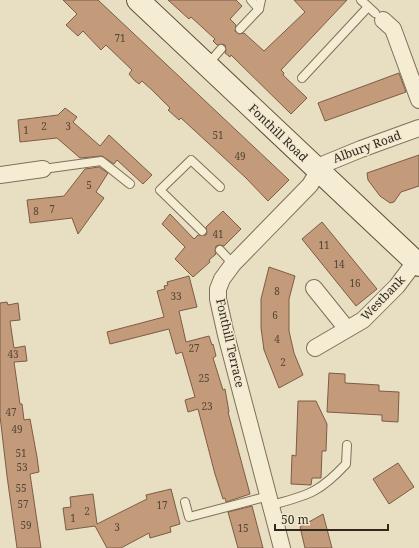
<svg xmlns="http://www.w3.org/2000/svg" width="419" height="548" font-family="'Noto Serif',serif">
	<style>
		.building { fill: #c39b7b; stroke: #7d5c43 }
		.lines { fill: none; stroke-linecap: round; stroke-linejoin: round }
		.lane-casing { stroke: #80705b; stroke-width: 10 }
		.street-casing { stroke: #80705b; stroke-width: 18 }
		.secondary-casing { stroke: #62513e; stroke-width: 24 }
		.lane { stroke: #f4ecd3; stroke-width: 8 }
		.street { stroke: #f4ecd3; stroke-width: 16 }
		.secondary { stroke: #f4ecd3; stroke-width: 22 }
		.labels { text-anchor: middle; stroke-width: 3; stroke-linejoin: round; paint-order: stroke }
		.number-label { font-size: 10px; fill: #564534 }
		.street-label { font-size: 12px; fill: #31281d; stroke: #f1e8d0 }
	</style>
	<rect width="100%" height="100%" fill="#e8dec1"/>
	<g class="building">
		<path d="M63,0H98L289,180L268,201L246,178L181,118L179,120L168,110L170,108L152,90L142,81L139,84L134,80L129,74L132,70L106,45L101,50L83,31L78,36L66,25L77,14Z"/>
		<path d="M168,0H236L242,6L230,19L236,25L235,31L239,34L244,33L264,51L305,12L294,0H347L281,70L284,73L283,75L307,98L291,114L231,55L230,57L225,53L226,50L225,45L222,44L217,45L213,41L215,39L191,17L189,19Z"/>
		<path d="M399,73L406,92L325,121L318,103Z"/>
		<path d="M65,108L77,117L73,122L100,146L109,135L152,175L143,184L117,160L114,164L102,156L80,158L57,138L20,142L18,120L58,115Z"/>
		<path d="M419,155V186L401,192L394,202L390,203L380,196L368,180L367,173Z"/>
		<path d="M99,167L108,173L96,192L104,198L78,234L72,218L30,223L27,200L64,196L85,169Z"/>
		<path d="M223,211L241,229L224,246L219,245L216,246L215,251L216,254L209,260L210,262L193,277L175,259L185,247L162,224L170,214L194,239L198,235H206L207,232L206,227Z"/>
		<path d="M322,222L377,289L356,306L302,239Z"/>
		<path d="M269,267L295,276L289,299V331L294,353L303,375L279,388L264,350L261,328V299Z"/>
		<path d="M189,276L197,307L179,311L186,342L209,336L212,345L213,344L216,356L213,358L223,390L225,389L229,412H228L250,494L226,502L225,498L223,499L215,474L198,409L188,412L185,400L195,397L182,352L176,354L169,329L110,344L107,332L164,317L157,291L165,289L164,286L168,285L167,282Z"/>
		<path d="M7,302L8,305L18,303L20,320L10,321L14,348L25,346L27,361L14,362L20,404H22L24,420L30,419L37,457L39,472L30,474L41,548H17L7,476L0,416V303Z"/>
		<path d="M329,373L345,374V383L379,385V391L399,392L398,422L382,421V415L327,412Z"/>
		<path d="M298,401H316L327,424L326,451H322L321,478H312L311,485L291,484L292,455L296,456Z"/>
		<path d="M398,463L414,487L389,504L373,479Z"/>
		<path d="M171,489L180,524L170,527L171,532L150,538L149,533L121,548H107L95,526L66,530L63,508L71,507L70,497L93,494L97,524L147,499L146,495Z"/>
		<path d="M252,506L263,548H238L228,512Z"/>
		<path d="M323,514L332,548H305L300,527Z"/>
	</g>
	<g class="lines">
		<g class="lane-casing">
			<g id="lane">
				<path d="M251,0L259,9"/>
				<path d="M361,0L375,13"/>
				<path d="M240,29L259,9L261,0"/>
				<path d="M208,64L221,49"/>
				<path d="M302,78L368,7"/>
				<path d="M43,169L101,161L130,184"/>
				<path d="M202,231L160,190L191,160L220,187"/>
				<path d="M220,250L233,264"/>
				<path d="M185,502L189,517L269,496"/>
				<path d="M272,505C308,495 319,493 346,464L347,445"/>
			</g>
		</g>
		<g class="street-casing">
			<g id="street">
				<path d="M383,20L393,29L419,100"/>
				<path d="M0,175L43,169"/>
				<path d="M314,288L347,329"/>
				<path d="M315,348L363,320L397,286L415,262"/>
				<path d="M282,548L226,335L218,299V289L222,279L233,264L310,185L322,165L361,149L419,128"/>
			</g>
		</g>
		<g class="secondary-casing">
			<path id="secondary" d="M138,0L419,265"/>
		</g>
		<use href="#lane" class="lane"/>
		<use href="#street" class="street"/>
		<use href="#secondary" class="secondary"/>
	</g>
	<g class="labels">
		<g class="number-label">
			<text x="120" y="42">71</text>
			<text x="44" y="130">2</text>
			<text x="68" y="130">3</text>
			<text x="26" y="134">1</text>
			<text x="218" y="139">51</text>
			<text x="240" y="160">49</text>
			<text x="89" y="189">5</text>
			<text x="52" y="213">7</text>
			<text x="36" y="215">8</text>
			<text x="218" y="238">41</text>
			<text x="324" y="249">11</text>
			<text x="339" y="268">14</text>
			<text x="355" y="287">16</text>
			<text x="277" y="295">8</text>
			<text x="176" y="300">33</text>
			<text x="275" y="319">6</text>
			<text x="277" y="343">4</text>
			<text x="194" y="352">27</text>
			<text x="13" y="358">43</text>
			<text x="283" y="366">2</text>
			<text x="204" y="382">25</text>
			<text x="207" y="410">23</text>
			<text x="11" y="416">47</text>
			<text x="17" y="433">49</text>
			<text x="21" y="457">51</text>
			<text x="22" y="471">53</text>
			<text x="21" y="492">55</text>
			<text x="23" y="508">57</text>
			<text x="162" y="509">17</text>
			<text x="87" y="515">2</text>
			<text x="73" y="522">1</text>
			<text x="26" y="529">59</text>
			<text x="117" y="531">3</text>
			<text x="243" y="532">15</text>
		</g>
		<g class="street-label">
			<text transform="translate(278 133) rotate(44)" y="4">Fonthill Road</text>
			<text transform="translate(367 147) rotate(-20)" y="4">Albury Road</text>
			<text transform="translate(383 298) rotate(-46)" y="4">Westbank</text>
			<text transform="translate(230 343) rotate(77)" y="4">Fonthill Terrace</text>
		</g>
	</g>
	<path d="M275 524v6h113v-6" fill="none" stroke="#31281d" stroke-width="2"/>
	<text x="281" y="524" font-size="12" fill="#31281d" stroke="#f1e8d0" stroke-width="3" paint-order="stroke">50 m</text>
</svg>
